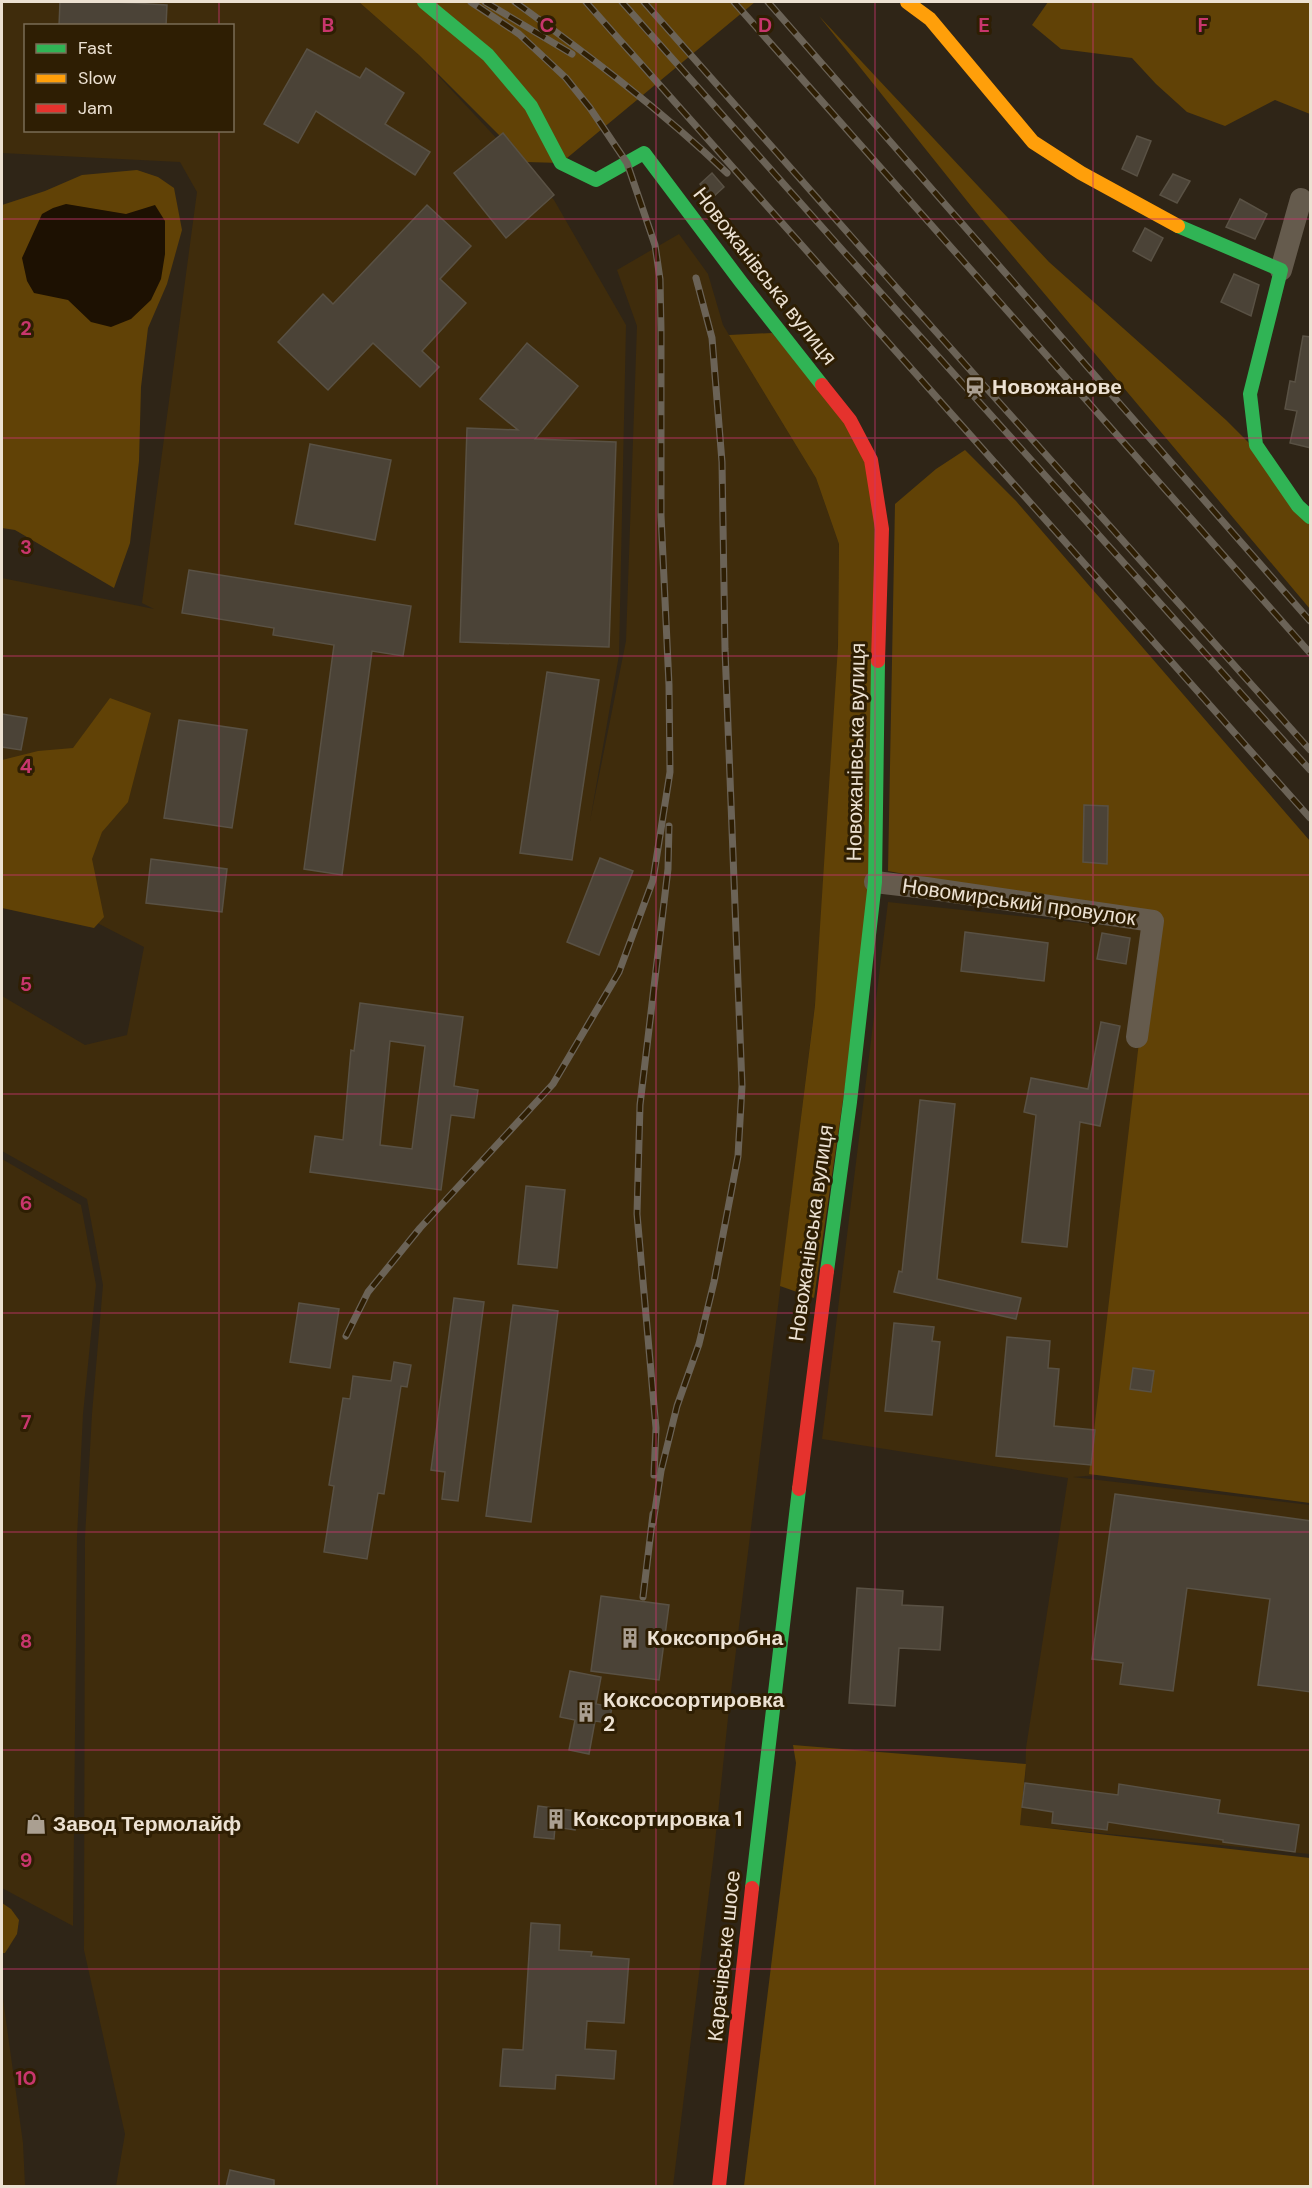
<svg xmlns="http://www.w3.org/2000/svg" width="1312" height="2188" font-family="'DM Sans',sans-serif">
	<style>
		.built { fill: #3f2c0c; fill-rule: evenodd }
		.green { fill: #614206 }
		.water { fill: #1d1102 }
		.building { fill: #4b4337; stroke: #595144; stroke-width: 1.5; fill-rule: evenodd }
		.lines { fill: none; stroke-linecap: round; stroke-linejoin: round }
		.street { stroke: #655b4d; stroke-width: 22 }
		.fast { stroke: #30b455; stroke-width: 14 }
		.slow { stroke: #ff9f0a; stroke-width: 14 }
		.jam { stroke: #e5322d; stroke-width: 14 }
		.rail-casing { stroke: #6b6357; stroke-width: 7 }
		.rail { stroke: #2e1e03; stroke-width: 4.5; stroke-dasharray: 14; stroke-linecap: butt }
		.grid { fill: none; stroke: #c8366d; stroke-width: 1.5; stroke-opacity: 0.55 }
		.labels { text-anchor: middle; stroke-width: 6; stroke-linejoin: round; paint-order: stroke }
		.street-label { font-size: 21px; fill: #ece1d2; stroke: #2e1e03 }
		.poi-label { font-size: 21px; font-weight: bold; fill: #ece1d2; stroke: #2e1e03; text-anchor: start }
		.grid-label { font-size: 20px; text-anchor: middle; font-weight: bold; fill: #c8366d; stroke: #2e1e03; stroke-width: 6; stroke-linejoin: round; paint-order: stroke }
	</style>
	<rect width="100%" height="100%" fill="#2f2517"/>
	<g class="built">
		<path d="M2,2H359L419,55L554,200L626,325L619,655L590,821L626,641L637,326L617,270L679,234L708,274L723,325L816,478L839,544L837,717L816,995L729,1708L714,1852L673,2186H116L125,2134L84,1950L85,1537L92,1414L103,1285L87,1199L2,1151V996L85,1045L127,1035L144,947L2,874V578L154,609L142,603L197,192L180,162L2,153ZM26,26H232V130H26Z"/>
		<path d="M888,902L1174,933L1098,1475L1073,1477L1310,1505V1854L1019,1825L1025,1783L1026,1748L1068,1478L822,1439Z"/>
		<path d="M2,1159L81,1205L96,1285L83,1414L77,1537L73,1926L2,1888Z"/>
		<path d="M2,1992L23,2143L25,2186H2Z"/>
	</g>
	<g class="green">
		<path d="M359,2H755L561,163L526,162L419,55Z"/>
		<path d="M1048,2H1310V114L1275,100L1225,126L1187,112L1156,84L1132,58L1061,49L1032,25Z"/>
		<path d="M819,16L1049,262L1226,420L1267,461L1310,512V609L979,216Z"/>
		<path d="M137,170L158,177L174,188L182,230L167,284L148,328L141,387L139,461L130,543L114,588L15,530L2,528V205L45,191L82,175Z"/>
		<path d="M772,333L857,434L878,503L875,882L814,1298L780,1286L815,1005L838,646L839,544L816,478L729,335Z"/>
		<path d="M965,450L1016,501L1310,841V1503L1089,1474L1153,921L888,871L895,504L936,469Z"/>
		<path d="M110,698L151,713L128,802L102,832L92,859L104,917L94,928L2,908V760L38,751L73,748Z"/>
		<path d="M793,1745L1026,1764L1020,1825L1310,1858V2186H744L796,1763Z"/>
		<path d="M2,1903L11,1909L19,1920L17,1934L5,1953H2Z"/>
	</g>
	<path class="water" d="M66,204L126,214L155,205L165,221V254L161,279L151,300L131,319L111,327L91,322L68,300L34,293L27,281L22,258L42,214L53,208Z"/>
	<g class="building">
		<path d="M60,2H114L167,5L166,26H59Z"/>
		<path d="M307,49L360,78L366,68L404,93L385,124L430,152L415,175L316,111L298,143L264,124Z"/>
		<path d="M503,133L554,195L506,238L454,173Z"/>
		<path d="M1137,136L1151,141L1137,176L1122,169Z"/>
		<path d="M712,173L724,187L712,198L700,184Z"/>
		<path d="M1173,174L1190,181L1177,203L1160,195Z"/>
		<path d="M1240,199L1267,214L1255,239L1226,227Z"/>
		<path d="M427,205L471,246L440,279L466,303L422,351L439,367L420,387L373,343L328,390L278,342L323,294L333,304Z"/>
		<path d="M1145,228L1163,238L1151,261L1133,251Z"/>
		<path d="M1234,274L1259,285L1251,316L1221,302Z"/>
		<path d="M1303,336L1311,337V448L1290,443L1297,411L1285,409L1290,381L1295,382Z"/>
		<path d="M527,343L578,386L535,439L616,442L609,647L460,642L467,428L518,430L480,399Z"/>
		<path d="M310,444L391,460L375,540L295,524Z"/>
		<path d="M189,570L411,606L403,656L372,651L342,875L304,869L334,645L273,635L274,628L182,613Z"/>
		<path d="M547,672L599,680L572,860L520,853Z"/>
		<path d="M2,714L27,718L21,750L2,747Z"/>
		<path d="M179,720L247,730L232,828L164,818Z"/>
		<path d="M1084,805L1108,806L1107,864L1083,862Z"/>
		<path d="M600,858L633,871L599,955L567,942Z"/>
		<path d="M151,859L227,869L222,912L146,903Z"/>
		<path d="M965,932L1048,943L1044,981L961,971Z"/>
		<path d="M1102,933L1130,938L1126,964L1097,959Z"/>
		<path d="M360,1003L463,1017L454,1086L478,1090L474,1118L451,1115L441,1190L310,1172L315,1136L343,1140L351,1050L354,1051ZM390,1041L425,1046L412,1149L380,1145Z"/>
		<path d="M1101,1022L1120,1026L1100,1126L1080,1122L1067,1247L1022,1242L1036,1115L1024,1112L1031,1078L1088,1089Z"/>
		<path d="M920,1100L955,1104L937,1279L1021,1298L1016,1319L894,1292L899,1271L902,1272Z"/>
		<path d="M526,1186L565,1190L557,1268L518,1264Z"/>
		<path d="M454,1298L484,1302L458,1501L442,1499L445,1472L431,1470Z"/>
		<path d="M299,1303L339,1309L330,1368L290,1362Z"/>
		<path d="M513,1305L558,1311L531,1522L486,1516Z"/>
		<path d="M894,1323L934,1327L932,1341L940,1342L932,1415L885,1411Z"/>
		<path d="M1007,1337L1050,1341L1048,1368L1059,1369L1054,1426L1095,1430L1091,1465L996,1456Z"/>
		<path d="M394,1362L411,1365L407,1387L401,1386L384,1494L378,1493L367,1559L324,1552L334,1486L329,1485L343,1398L350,1399L353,1376L391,1381Z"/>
		<path d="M1133,1368L1154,1371L1151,1392L1130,1389Z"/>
		<path d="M1115,1494L1311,1521V1692L1258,1685L1270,1599L1187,1588L1173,1691L1120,1684L1123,1663L1092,1659Z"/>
		<path d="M857,1588L903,1591L902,1605L943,1607L940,1650L899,1648L895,1706L849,1703Z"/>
		<path d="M601,1596L669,1605L659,1680L591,1671Z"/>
		<path d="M570,1671L601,1677L596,1704L612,1707L609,1723L595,1721L589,1754L569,1750L575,1720L560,1717Z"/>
		<path d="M1025,1783L1118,1795L1119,1784L1220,1800L1218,1813L1299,1825L1295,1852L1223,1842V1840L1108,1822L1107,1830L1052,1823L1053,1812L1022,1807Z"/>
		<path d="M538,1806L606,1815L603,1829L575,1825V1830L555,1827L554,1839L534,1837Z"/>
		<path d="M531,1923L560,1925L559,1950L592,1952L591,1956L629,1959L624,2023L587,2021L585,2049L616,2051L614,2079L556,2075L555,2089L500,2086L503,2049L523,2050Z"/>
		<path d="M230,2170L274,2180V2187H226Z"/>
	</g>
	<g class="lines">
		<g class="street">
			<path d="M1281,270L1301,199"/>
			<path d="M875,882L926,888L1153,921L1137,1037"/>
		</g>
		<g class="fast">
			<path d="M424,2L488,55L531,106L561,163L596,180L644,153L741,282L822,385"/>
			<path d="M1178,226L1281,270L1250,394L1256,445L1298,506L1310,517"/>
			<path d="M827,1271L850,1102L875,882L878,661"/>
			<path d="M752,1888L799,1489"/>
		</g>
		<path class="slow" d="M907,2L930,19L1033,142L1081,173L1178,226"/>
		<g class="jam">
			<path d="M822,385L850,420L871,460L882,529L878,661"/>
			<path d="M799,1489L827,1271"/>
			<path d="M719,2186L752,1888"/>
		</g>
		<g class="rail-casing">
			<g id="rail">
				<path d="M485,2L572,54"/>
				<path d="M515,2C588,55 661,110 727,173"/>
				<path d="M586,2L1310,818"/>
				<path d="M622,2L845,253L1310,770"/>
				<path d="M644,2L871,259L1310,750"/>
				<path d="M734,2L1310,653"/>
				<path d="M768,2L1310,621"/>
				<path d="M346,1336L368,1292L420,1228L553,1084L619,972L653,880L670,772L669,685L661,515V329L660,279L655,245L627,163L590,108L566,78L519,34L471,2"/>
				<path d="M654,1475L656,1428L637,1214L640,1105L668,869L669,826"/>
				<path d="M653,1523L661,1471L677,1406L699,1344L714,1282L738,1156L742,1086L725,649L722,462L712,338L696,278"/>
				<path d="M643,1597L653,1514"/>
			</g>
		</g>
		<use href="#rail" class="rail"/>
	</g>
	<path class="grid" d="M219,2V26M437,2V2186M656,2V2186M875,2V2186M1093,2V2186M219,130V2186M2,219H1310M2,438H1310M2,656H1310M2,875H1310M2,1094H1310M2,1313H1310M2,1532H1310M2,1750H1310M2,1969H1310"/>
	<defs>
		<g id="station-bare" transform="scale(1.62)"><path d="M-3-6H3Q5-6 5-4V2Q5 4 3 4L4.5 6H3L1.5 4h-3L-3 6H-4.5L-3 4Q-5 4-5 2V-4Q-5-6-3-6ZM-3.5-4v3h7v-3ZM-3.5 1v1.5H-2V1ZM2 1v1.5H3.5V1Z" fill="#aa9f91" stroke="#2e1e03" stroke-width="2.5" paint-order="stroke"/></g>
		<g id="building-bare" transform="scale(1.62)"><path d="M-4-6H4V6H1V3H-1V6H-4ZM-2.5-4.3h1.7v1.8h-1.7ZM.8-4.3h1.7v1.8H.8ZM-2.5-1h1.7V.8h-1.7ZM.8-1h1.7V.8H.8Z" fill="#aa9f91" stroke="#2e1e03" stroke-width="2.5" paint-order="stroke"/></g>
		<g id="shop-bare" transform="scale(1.62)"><path d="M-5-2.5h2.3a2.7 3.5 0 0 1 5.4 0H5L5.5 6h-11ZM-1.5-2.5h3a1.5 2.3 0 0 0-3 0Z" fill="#aa9f91" stroke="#2e1e03" stroke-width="2.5" paint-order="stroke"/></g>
	</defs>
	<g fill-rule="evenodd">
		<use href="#station-bare" x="975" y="387"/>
		<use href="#building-bare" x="630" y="1638"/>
		<use href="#building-bare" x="586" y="1712"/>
		<use href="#building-bare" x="556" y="1819"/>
		<use href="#shop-bare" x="36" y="1824"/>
	</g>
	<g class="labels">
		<g class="street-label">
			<text transform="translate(765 276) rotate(52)" y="7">Новожанівська вулиця</text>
			<text transform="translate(856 752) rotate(-89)" y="7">Новожанівська вулиця</text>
			<text transform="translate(1019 902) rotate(8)" y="7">Новомирський провулок</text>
			<text transform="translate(811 1233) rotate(-82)" y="7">Новожанівська вулиця</text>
			<text transform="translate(724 1956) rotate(-84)" y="7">Карачівське шосе</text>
		</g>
		<g class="poi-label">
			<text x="992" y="394">Новожанове</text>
			<text x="647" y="1645">Коксопробна</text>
			<text x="603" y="1707">Коксосортировка<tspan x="603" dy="24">2</tspan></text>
			<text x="573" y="1826">Коксортировка 1</text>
			<text x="53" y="1831">Завод Термолайф</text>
		</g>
	</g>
	<g class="grid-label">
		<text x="328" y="32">B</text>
		<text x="547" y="32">C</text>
		<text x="765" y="32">D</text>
		<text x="984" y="32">E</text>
		<text x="1203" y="32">F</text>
		<text x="26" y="335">2</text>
		<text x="26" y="554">3</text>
		<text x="26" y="773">4</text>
		<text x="26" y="991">5</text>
		<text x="26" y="1210">6</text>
		<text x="26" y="1429">7</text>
		<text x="26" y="1648">8</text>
		<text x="26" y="1867">9</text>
		<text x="26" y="2085">10</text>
	</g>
	<rect width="1312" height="2188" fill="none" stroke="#ece1d2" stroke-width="6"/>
	<rect x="24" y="24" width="210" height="108" fill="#2e1e03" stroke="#7a6c56" stroke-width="1.5"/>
	<rect x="36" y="44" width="30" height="9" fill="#30b455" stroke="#7a6c56" stroke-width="1.5"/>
	<text x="78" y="54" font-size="18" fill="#ece1d2">Fast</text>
	<rect x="36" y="74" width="30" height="9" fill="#ff9f0a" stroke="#7a6c56" stroke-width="1.5"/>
	<text x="78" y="84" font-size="18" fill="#ece1d2">Slow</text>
	<rect x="36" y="104" width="30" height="9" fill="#e5322d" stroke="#7a6c56" stroke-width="1.5"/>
	<text x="78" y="114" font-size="18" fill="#ece1d2">Jam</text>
</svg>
